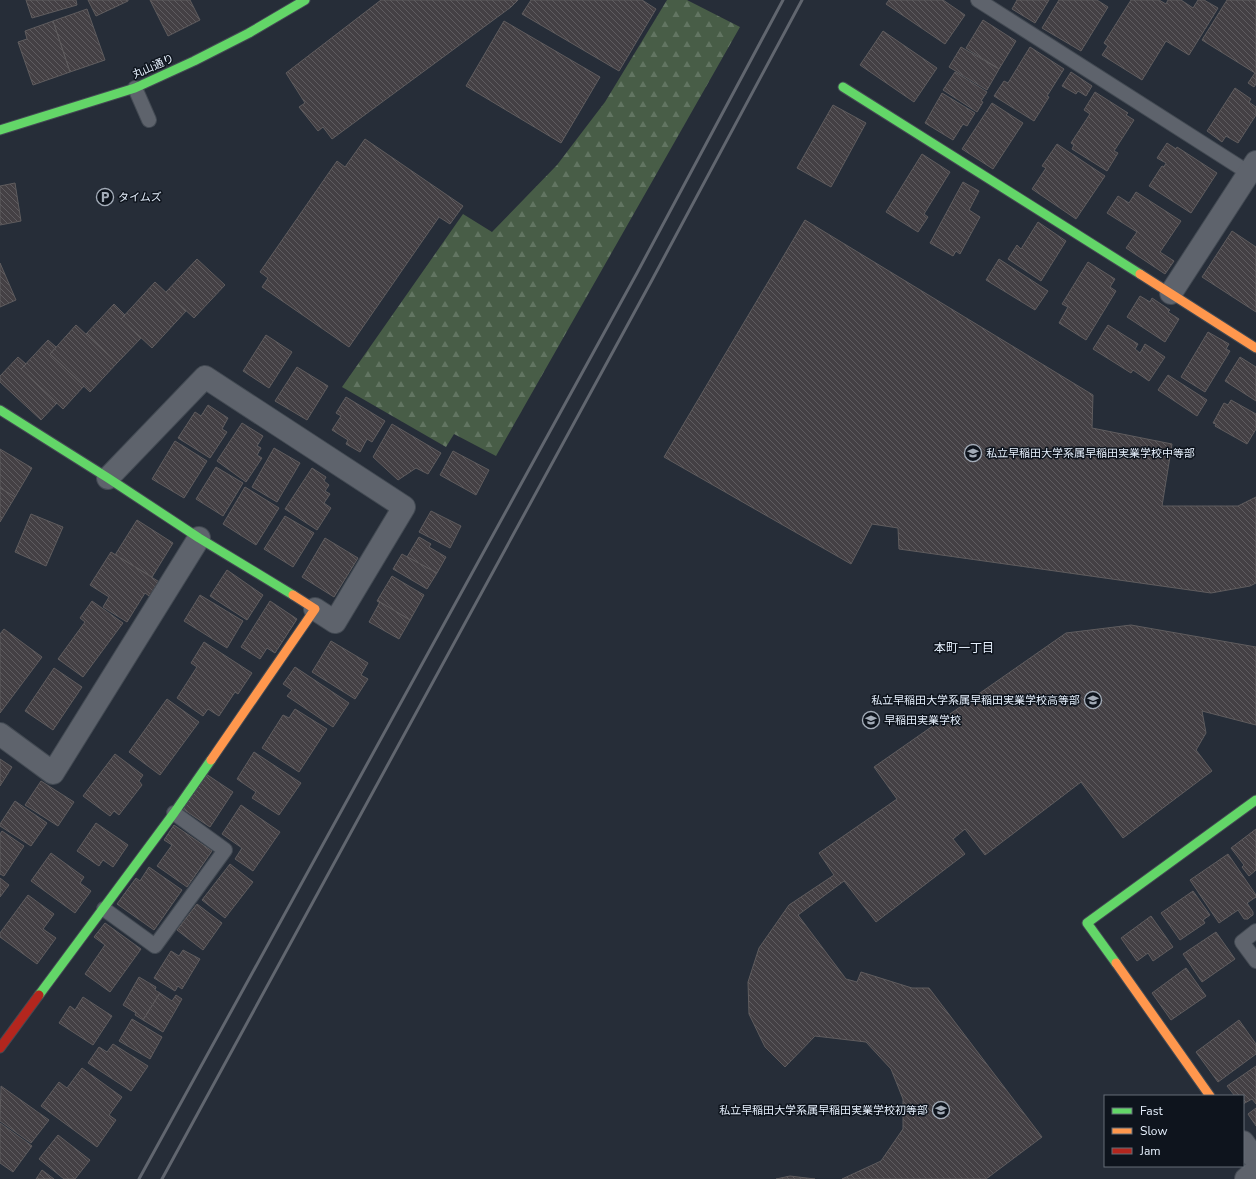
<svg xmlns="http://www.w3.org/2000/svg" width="1256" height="1179" font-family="'Nunito Sans','Noto Sans JP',sans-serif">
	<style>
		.forest { fill: url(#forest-firs) }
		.building { fill: url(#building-back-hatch); stroke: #5f5c5e }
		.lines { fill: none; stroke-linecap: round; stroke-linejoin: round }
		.lane-casing { stroke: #434a53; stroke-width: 16 }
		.street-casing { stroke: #434a53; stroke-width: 24 }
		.fast-casing { stroke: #434a53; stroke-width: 11 }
		.slow-casing { stroke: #434a53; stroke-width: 11 }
		.jam-casing { stroke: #434a53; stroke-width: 11 }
		.lane { stroke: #5e636c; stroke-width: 14 }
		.street { stroke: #5e636c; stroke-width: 22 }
		.fast { stroke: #63d668; stroke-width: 9 }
		.slow { stroke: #ff974d; stroke-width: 9 }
		.jam { stroke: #b3261e; stroke-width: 9 }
		.rail { stroke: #61666f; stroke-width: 3 }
		.labels { text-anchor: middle; stroke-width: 3; stroke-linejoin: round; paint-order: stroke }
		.street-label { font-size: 11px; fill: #e6f0fd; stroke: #0e141d }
		.poi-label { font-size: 11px; fill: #e6f0fd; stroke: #0e141d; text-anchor: start }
		.neighbourhood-label { font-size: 12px; fill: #e6f0fd; stroke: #0e141d }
	</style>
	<defs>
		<pattern id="forest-firs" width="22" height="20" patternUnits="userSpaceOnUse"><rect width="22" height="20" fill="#485d47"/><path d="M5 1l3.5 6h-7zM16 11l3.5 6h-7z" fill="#627562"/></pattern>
		<pattern id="building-back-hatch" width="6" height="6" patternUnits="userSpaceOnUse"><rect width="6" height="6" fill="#444044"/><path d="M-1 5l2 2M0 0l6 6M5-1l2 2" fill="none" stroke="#5f5c60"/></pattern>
	</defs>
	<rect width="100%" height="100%" fill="#262d38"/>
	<path class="forest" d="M667,0H687L740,27L496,456L454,434L446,447L342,387L463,214L492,232L557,165L605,102Z"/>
	<g class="building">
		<path d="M26,0H76L77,5L32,18Z"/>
		<path d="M88,0H128V1L96,16Z"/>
		<path d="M150,0H190L200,20L168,36Z"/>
		<path d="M381,0H518L511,7L332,139L323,127L318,131L299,107L305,103L286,73Z"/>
		<path d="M531,0H642L656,9L619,71L522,14Z"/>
		<path d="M889,0H943L965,15L945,44L886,4Z"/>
		<path d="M1017,0H1049L1035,23L1012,9Z"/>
		<path d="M1059,0H1097L1108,7L1081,51L1042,28Z"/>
		<path d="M1131,0H1159L1166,4L1168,0H1181L1193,8L1198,0H1204L1218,8L1189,55L1166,41L1142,80L1102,55L1108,46L1104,43Z"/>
		<path d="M1227,0H1256V84L1254,87L1248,83L1255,73L1202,40Z"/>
		<path d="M87,9L105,60L70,72L53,21Z"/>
		<path d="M983,20L1016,41L999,69L966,48Z"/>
		<path d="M53,21L70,72L33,85L18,42L27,39L25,31Z"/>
		<path d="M504,21L600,77L561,143L466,86Z"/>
		<path d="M883,31L937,68L914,102L860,65Z"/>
		<path d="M961,47L999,69L987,90L949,67Z"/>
		<path d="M1030,47L1064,69L1047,96L1049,97L1034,121L994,96L1004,81L1008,83Z"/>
		<path d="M955,72L987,92L981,101L983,102L977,112L943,90Z"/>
		<path d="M1071,72L1092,86L1086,96L1078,91L1076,94L1062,86Z"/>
		<path d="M1235,88L1251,99L1249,102L1256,107V115L1238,143L1226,136L1222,142L1207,131Z"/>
		<path d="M1095,92L1128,113L1126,115L1134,120L1114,151L1118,153L1107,171L1072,149L1074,145L1071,143L1090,114L1084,110Z"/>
		<path d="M942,93L975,113L967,126L963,124L953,140L925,123Z"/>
		<path d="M992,103L1023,123L993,169L962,149Z"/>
		<path d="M833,105L866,123L831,187L797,168Z"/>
		<path d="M365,139L463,206L450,224L439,217L349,347L262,287L268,278L260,272L337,161L345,167Z"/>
		<path d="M1167,143L1176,149L1177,147L1217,173L1191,213L1149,186L1162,166L1164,167L1166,163L1157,158Z"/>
		<path d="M1057,144L1105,176L1076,219L1032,189L1046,168L1042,166Z"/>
		<path d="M922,154L950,172L924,214L928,217L918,232L886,212Z"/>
		<path d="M963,182L979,191L969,210L980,217L960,254L956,251L953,256L930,243Z"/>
		<path d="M15,183L21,221L0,225V186Z"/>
		<path d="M1136,192L1181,221L1160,252L1174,261L1165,274L1126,248L1137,232L1107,213L1118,196L1129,203Z"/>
		<path d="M805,220L1093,395L1092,428L1172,444L1162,506H1238L1256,497V583L1250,586L1211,593L899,549L898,528L872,524L851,564L664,457Z"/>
		<path d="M1038,222L1066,241L1041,281L1008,259L1017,245L1021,249Z"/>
		<path d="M1232,231L1256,247V312L1202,277Z"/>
		<path d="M197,259L225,285L194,318L166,292Z"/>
		<path d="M999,259L1048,291L1035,310L986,280Z"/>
		<path d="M1088,262L1115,279L1110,287L1116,291L1086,340L1059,323L1068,307L1062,304Z"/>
		<path d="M0,263L16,300L0,307Z"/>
		<path d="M155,282L186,311L152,348L121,319Z"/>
		<path d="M1140,296L1150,302L1152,298L1170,310L1168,312L1179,319L1165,342L1127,317Z"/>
		<path d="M114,304L125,315L121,319L141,338L117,363L86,334Z"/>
		<path d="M76,325L117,363L90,392L50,354Z"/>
		<path d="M1108,325L1138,344L1135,349L1140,353L1145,344L1165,357L1149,381L1133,370L1131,373L1093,349Z"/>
		<path d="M1208,332L1229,344L1226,349L1230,351L1205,392L1181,377Z"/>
		<path d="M266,335L292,352L269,388L243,371Z"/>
		<path d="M48,340L56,347L50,354L84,386L63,409L21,369Z"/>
		<path d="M18,357L26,364L21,369L57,403L41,420L0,382V376Z"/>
		<path d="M1240,357L1256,367V401L1225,381Z"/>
		<path d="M297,367L328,386L307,420L275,401Z"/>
		<path d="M1168,375L1207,400L1197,416L1158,390Z"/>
		<path d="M346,397L385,421L372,442L367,439L360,452L346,444L348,440L332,430L341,416L336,413Z"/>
		<path d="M1231,400L1256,414V429L1247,444L1215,426L1216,424L1213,423L1224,403L1228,405Z"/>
		<path d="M208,405L228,418L222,429L227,432L210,458L178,438L195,412L201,416Z"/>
		<path d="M242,423L263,436L257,446L261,448L257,455L262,458L246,482L217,461Z"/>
		<path d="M392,424L441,453L428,474L416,468L398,480L373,457Z"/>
		<path d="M175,441L207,461L184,498L152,479Z"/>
		<path d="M274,448L300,463L277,502L252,487Z"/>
		<path d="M0,449L32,468L15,497L0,488Z"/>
		<path d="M453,451L489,470L476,495L440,475Z"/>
		<path d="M216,467L243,483L223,516L196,499Z"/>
		<path d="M312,468L326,477L324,481L329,485L325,491L330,494L324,503L331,508L317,530L285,509Z"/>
		<path d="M245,487L279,508L256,545L223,524Z"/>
		<path d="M0,488L15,497L0,522Z"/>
		<path d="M431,511L461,526L450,548L419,532Z"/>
		<path d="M31,514L63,527L46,566L15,552Z"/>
		<path d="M285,516L314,533L293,567L264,549Z"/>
		<path d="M137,520L173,543L152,577L115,555Z"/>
		<path d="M419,537L431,544L429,547L446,557L437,573L407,557Z"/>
		<path d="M325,538L358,558L334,597L302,577Z"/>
		<path d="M111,552L161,583L152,598L145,593L127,622L103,607L109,597L90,585Z"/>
		<path d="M402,554L437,573L427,589L393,569Z"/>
		<path d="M227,570L263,595L247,620L210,596Z"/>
		<path d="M392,576L424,595L410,620L377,601Z"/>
		<path d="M200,595L243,621L227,648L184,621Z"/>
		<path d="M92,601L123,623L83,677L58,659L85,622L80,618Z"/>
		<path d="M270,601L297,619L275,653L267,648L260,659L241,647Z"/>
		<path d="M380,602L410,620L399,639L369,622Z"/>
		<path d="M1131,625L1256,647V725L1202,711L1206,733L1196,750L1212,771L1123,838L1081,782L985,855L965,829L953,839L965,854L876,922L844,881L798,915L846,979L857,982L861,972L912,988H929L1042,1137L986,1179H842L881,1161L903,1129V1099L891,1069L866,1042L815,1036L785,1067L765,1047L749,1014L748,982L759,948L789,905L834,875L819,853L897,799L874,767L1066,633Z"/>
		<path d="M4,629L42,657L0,713V634Z"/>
		<path d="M331,641L368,663L361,675L368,679L355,699L312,672Z"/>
		<path d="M204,642L252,673L238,694L235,692L219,716L208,709L203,716L177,698L197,667L191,663Z"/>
		<path d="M295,667L349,703L333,727L287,696L292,690L283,684Z"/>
		<path d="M54,668L82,687L53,730L25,711Z"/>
		<path d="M167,699L199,722L160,775L129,752Z"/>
		<path d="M295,709L327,729L299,772L262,748L283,715L289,718Z"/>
		<path d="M254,752L301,783L279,815L252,798L256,792L237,779Z"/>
		<path d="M115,754L143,775L139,781L142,785L119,815L114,811L110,816L83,796Z"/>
		<path d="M0,759L12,767L0,786Z"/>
		<path d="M206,774L233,792L210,827L183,809Z"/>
		<path d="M41,781L74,802L58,826L25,805Z"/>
		<path d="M15,801L47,823L31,846L0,826V824Z"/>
		<path d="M241,805L280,832L253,871L235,859L242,848L222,834Z"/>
		<path d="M96,823L128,845L113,867L103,860L99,866L77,851Z"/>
		<path d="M174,825L212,851L187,887L157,866L172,845L164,840Z"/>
		<path d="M1256,829V870L1249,876L1242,867L1244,865L1231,848Z"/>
		<path d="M2,831L24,846L4,876L0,874V834Z"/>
		<path d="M51,853L84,877L80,883L91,891L75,913L31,881Z"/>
		<path d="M1228,854L1256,895V897L1247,903L1253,912V915L1250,917L1248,919H1244L1238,910L1219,923L1190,880Z"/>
		<path d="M230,864L253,882L225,918L202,900Z"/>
		<path d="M149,867L182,890L154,930L117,904L136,878L140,881Z"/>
		<path d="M0,878L9,885L0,897Z"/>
		<path d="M1193,891L1210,915L1203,920L1205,923L1180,940L1161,913Z"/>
		<path d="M28,895L54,914L43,929L56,938L37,964L0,937V933Z"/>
		<path d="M197,904L222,923L203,950L177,930Z"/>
		<path d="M1151,916L1173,947L1153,961L1148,953L1137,961L1121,938Z"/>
		<path d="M105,923L141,949L110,992L85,974L105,945L94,937Z"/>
		<path d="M1216,932L1235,959L1202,982L1183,954Z"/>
		<path d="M183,950L200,959L182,989L178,986L175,991L154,978L171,951L179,956Z"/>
		<path d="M1186,968L1206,996L1171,1020L1152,993Z"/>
		<path d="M139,977L156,987L155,990L160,993L143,1020L135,1015L136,1013L123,1005Z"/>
		<path d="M160,993L172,1001L176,995L182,999L163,1032L143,1020Z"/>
		<path d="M83,997L112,1016L93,1045L59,1023L70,1006L75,1010Z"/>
		<path d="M132,1019L162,1037L150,1059L119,1041Z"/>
		<path d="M1239,1020L1256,1044V1054L1218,1082L1196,1052Z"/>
		<path d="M113,1044L148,1066L131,1091L88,1063L99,1047L107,1052Z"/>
		<path d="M1256,1066V1104L1252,1099L1243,1104V1096H1235L1227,1086Z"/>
		<path d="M82,1068L122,1097L109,1115L116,1120L97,1147L41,1106L59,1082L67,1088Z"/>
		<path d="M1,1086L49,1120L31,1143L0,1121Z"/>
		<path d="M1256,1108V1126L1248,1114Z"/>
		<path d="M0,1123L32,1146L13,1172L0,1163Z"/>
		<path d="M58,1135L90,1160L75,1179H64L39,1159Z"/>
		<path d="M42,1170L54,1179H36Z"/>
		<path d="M790,1176L815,1179H776Z"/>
	</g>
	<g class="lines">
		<g class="lane-casing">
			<g id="lane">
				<path d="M978,0L1249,173"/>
				<path d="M135,88L149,120"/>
				<path d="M104,909L155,946L225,850L174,813"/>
				<path d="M1256,931L1242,942L1256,961"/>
			</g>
		</g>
		<g class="street-casing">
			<g id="street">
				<path d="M1171,293L1256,162"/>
				<path d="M108,478L205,377L404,507L335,622L315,609"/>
				<path d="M0,734L53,773L199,538"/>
				<path d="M1243,1142L1256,1160"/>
				<path d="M1246,1179L1256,1170"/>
			</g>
		</g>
		<g class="fast-casing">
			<g id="fast">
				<path d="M843,87L1140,274"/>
				<path d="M0,130L135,88L194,61L249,33L305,0"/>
				<path d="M0,410L108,478L199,538L293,595"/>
				<path d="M1116,963L1087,923L1256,800"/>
				<path d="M39,995L174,813L211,760"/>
			</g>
		</g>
		<g class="slow-casing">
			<g id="slow">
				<path d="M1140,274L1256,348"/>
				<path d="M211,760L315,609L293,595"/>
				<path d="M1116,963L1210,1096"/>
			</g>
		</g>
		<g class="jam-casing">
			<path id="jam" d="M0,1048L39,995"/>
		</g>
		<use href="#lane" class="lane"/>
		<use href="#street" class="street"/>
		<use href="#fast" class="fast"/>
		<use href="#slow" class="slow"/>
		<use href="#jam" class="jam"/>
		<g class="rail">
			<path d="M139,1179L637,273L783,0"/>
			<path d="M162,1179L652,280L802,0"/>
		</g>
	</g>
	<defs>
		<g id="parking-ring" transform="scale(0.9)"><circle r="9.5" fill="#0e141d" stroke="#a3acb8" stroke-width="1.5"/><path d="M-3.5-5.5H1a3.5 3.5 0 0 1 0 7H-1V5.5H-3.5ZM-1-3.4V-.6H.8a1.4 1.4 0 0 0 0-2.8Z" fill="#a3acb8"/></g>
		<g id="school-ring" transform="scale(0.9)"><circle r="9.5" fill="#0e141d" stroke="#a3acb8" stroke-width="1.5"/><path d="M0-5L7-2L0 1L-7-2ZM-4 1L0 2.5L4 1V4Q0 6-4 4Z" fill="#a3acb8"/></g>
	</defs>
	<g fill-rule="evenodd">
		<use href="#parking-ring" x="105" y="197"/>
		<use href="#school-ring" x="973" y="453"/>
		<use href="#school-ring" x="1093" y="700"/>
		<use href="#school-ring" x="871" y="720"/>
		<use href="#school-ring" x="941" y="1110"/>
	</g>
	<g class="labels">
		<g class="street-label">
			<text transform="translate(153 66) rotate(-24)" y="4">丸山通り</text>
		</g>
		<g class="poi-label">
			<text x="118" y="201">タイムズ</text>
			<text x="986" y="457">私立早稲田大学系属早稲田実業学校中等部</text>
			<text x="1080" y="704" text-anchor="end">私立早稲田大学系属早稲田実業学校高等部</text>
			<text x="884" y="724">早稲田実業学校</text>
			<text x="928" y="1114" text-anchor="end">私立早稲田大学系属早稲田実業学校初等部</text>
		</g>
		<g class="neighbourhood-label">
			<text x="964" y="652">本町一丁目</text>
		</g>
	</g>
	<rect x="1104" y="1095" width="140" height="72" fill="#0e141d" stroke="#646c77"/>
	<rect x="1112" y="1108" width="20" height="6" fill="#63d668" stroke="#646c77"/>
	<text x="1140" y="1115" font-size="12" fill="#e6f0fd">Fast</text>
	<rect x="1112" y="1128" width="20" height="6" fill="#ff974d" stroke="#646c77"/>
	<text x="1140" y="1135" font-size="12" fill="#e6f0fd">Slow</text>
	<rect x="1112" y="1148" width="20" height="6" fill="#b3261e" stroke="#646c77"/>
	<text x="1140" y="1155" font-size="12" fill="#e6f0fd">Jam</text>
</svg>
